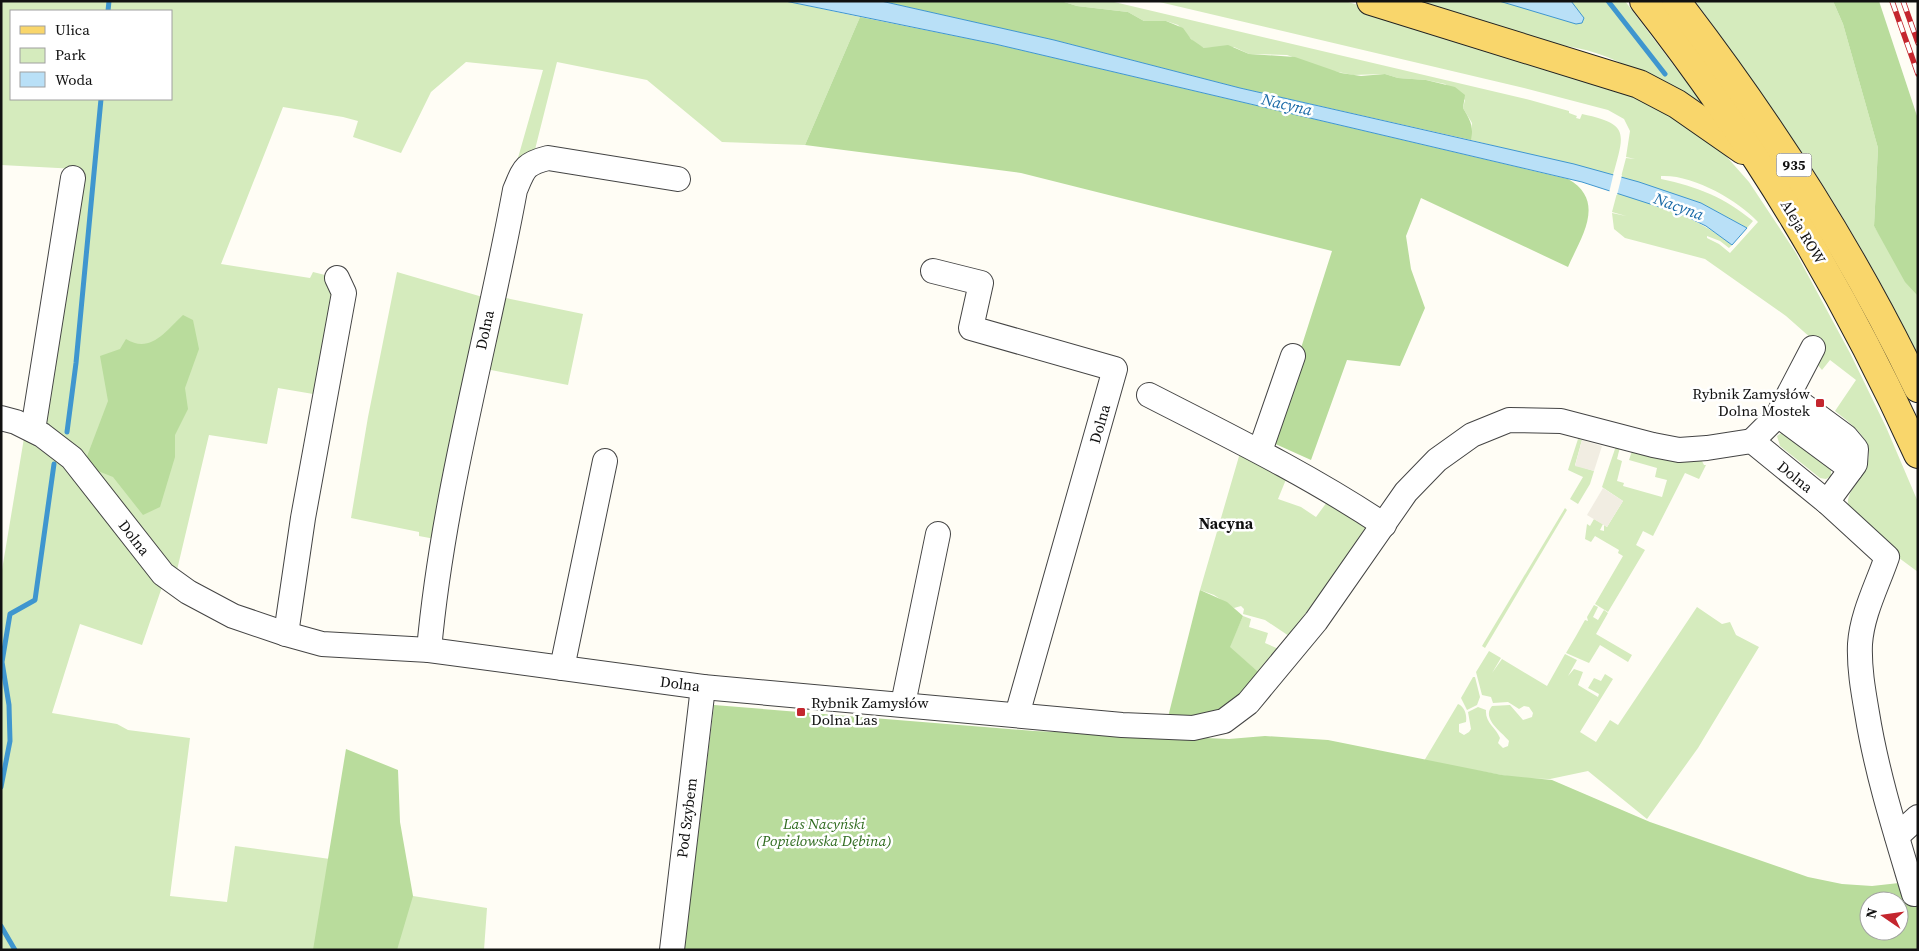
<svg xmlns="http://www.w3.org/2000/svg" width="1919" height="951" font-family="'Source Serif 4',serif">
	<style>
		.green { fill: #d5ebbd; fill-rule: evenodd }
		.forest { fill: #b9dc9c; fill-rule: evenodd }
		.plaza { fill: #f1ede2 }
		.water { fill: #b9e0f7; stroke: #3f96cf }
		.pier { fill: #fffdf5 }
		.lines { fill: none; stroke-linecap: round; stroke-linejoin: round }
		.stream { stroke: #3f96cf; stroke-width: 5 }
		.minor-casing { stroke: #444; stroke-width: 26 }
		.major-casing { stroke: #222; stroke-width: 30 }
		.minor { stroke: #fff; stroke-width: 24 }
		.major { stroke: #f9d66b; stroke-width: 28 }
		.rail-casing { stroke: #c4262e; stroke-width: 5.5 }
		.rail { stroke: #fff; stroke-width: 4; stroke-dasharray: 11; stroke-linecap: butt }
		.poi-dot { fill: #c4262e; stroke: #fff; stroke-width: 2 }
		.labels { text-anchor: middle; stroke-width: 5; stroke-linejoin: round; paint-order: stroke }
		.shield { fill: #fff; stroke: #585858; stroke-width: 1 }
		.shield-label { font-size: 14px; font-weight: bold; fill: #111 }
		.street-label { font-size: 15px; fill: #111; stroke: #fff }
		.poi-label { font-size: 15px; fill: #111; stroke: #fff; text-anchor: end }
		.park-label { font-size: 15px; font-style: italic; fill: #2f6b1f; stroke: #fff }
		.water-label { font-size: 16px; font-style: italic; fill: #1768a6; stroke: #fff }
		.neighbourhood-label { font-size: 16px; font-weight: bold; fill: #111; stroke: #fff }
	</style>
	<rect width="100%" height="100%" fill="#fffdf5"/>
	<g class="green">
		<path d="M1,1H785L860,17L805,145L722,142L647,80L557,62L516,225L508,193L543,70L466,62L431,92L401,153L353,137L358,121L343,117L283,107L221,264L310,278L313,272L337,278L319,395L278,388L267,444L209,435L177,570L39,420L77,169L1,165ZM11,11H171V99H11Z"/>
		<path d="M1061,1H1110L1530,100L1569,111V113L1577,116L1576,118L1580,119L1582,114C1629,124 1625,132 1613,175L1471,140L1472,123L1463,108L1465,100L1445,84L1426,80L1398,78L1385,74L1353,75L1328,70L1287,55L1249,54L1234,47L1204,48L1196,44L1178,25L1166,21H1144L1128,12L1077,6Z"/>
		<path d="M1155,1H1345L1571,70L1638,93L1719,148L1749,182L1796,253L1850,353L1886,427L1918,502V572L1895,555L1848,505C1847,497 1851,491 1856,484C1883,449 1863,433 1835,411L1856,380L1830,360L1822,370L1817,364L1820,346L1786,316L1705,259L1625,238L1614,229L1612,213L1626,216L1612,212L1617,193C1659,204 1698,218 1732,245L1729,248L1720,241L1707,236V238L1719,244L1730,253L1758,222C1738,200 1692,174 1661,176V179C1698,187 1724,197 1753,221L1747,228L1701,203L1621,177L1626,158L1635,159L1626,157L1630,131L1624,119L1608,110L1524,88Z"/>
		<path d="M1398,1H1625L1709,112C1660,85 1612,49 1556,45Z"/>
		<path d="M1695,1H1833L1843,24L1878,148L1874,226L1918,296V356C1857,229 1779,114 1695,1Z"/>
		<path d="M397,272L486,298L435,539L419,536V532L351,518L368,417Z"/>
		<path d="M501,297L583,314L568,385L486,369Z"/>
		<path d="M1783,432L1831,467V476L1826,479L1820,478L1780,446L1777,436Z"/>
		<path d="M24,438L67,469L162,587L142,645L80,624L52,713L117,724L128,730L190,738L170,896L227,902L235,846L330,859L413,896L487,908L484,950H1V576Z"/>
		<path d="M1578,439L1582,440L1575,465L1594,471L1590,484L1578,504L1570,499L1583,477L1568,470Z"/>
		<path d="M1242,446L1287,477L1278,499L1301,507L1316,517L1327,502L1372,523L1289,636L1265,620L1243,614L1244,609L1241,606L1234,608L1214,595L1200,590Z"/>
		<path d="M1616,446L1620,447L1617,459L1622,461L1617,481L1624,483L1623,486L1662,497L1667,480L1655,477L1657,468L1629,460L1632,451L1666,460L1702,461L1704,465H1706L1699,479L1685,473L1653,536L1643,531L1636,545L1645,550L1608,612L1595,604L1623,556L1618,553L1619,550L1595,536L1591,542L1585,539L1587,524L1590,526L1594,519L1603,524L1600,530L1604,531V525L1607,527L1623,501L1602,487Z"/>
		<path d="M1565,508L1567,510L1485,648L1482,646Z"/>
		<path d="M1594,605L1598,607L1593,617L1598,620L1604,610L1608,613L1596,634L1632,655L1628,662L1600,645L1589,663L1566,653L1576,636L1589,644L1576,636L1585,620L1588,621L1587,617Z"/>
		<path d="M1697,607L1722,624L1730,622L1736,635L1759,647L1698,748L1647,819L1588,771L1550,779L1518,778L1424,761L1458,704C1465,707 1467,715 1466,722L1459,724V732L1464,735L1469,732L1471,729L1468,712L1478,707L1486,710C1485,723 1496,727 1500,738L1498,743L1503,748L1508,746L1509,741C1502,732 1481,719 1492,706L1510,705L1523,720L1532,717L1533,713L1529,707L1524,706L1519,709L1508,702L1493,703L1491,697L1482,695L1476,672L1489,651L1501,658L1492,673L1502,659L1547,686L1565,654L1577,660L1568,676L1574,669L1583,672L1578,685L1598,697L1599,694L1588,688L1594,678L1601,681L1605,674L1613,679L1580,732L1596,742L1610,720L1618,725Z"/>
		<path d="M1243,616L1251,619L1249,627L1268,633L1265,643L1281,650L1264,677L1229,647Z"/>
		<path d="M1473,677H1475L1480,697L1477,705L1467,710L1461,698Z"/>
	</g>
	<g class="forest">
		<path d="M881,1H1061L1077,6L1128,12L1144,21H1166L1183,28L1191,39L1204,48L1228,45L1249,54L1295,57L1341,73L1361,76L1385,74L1398,78L1426,80L1455,87L1465,95L1463,108C1470,120 1474,126 1471,140L1240,88L1054,40Z"/>
		<path d="M1833,1H1879L1918,119V296L1905,282L1874,226L1878,148L1843,24Z"/>
		<path d="M860,17L995,44L1568,179C1607,201 1581,237 1568,267L1421,198L1406,236L1411,269L1425,308L1400,366L1347,360L1311,460L1271,442L1332,251L1021,173L805,145Z"/>
		<path d="M183,315L193,320L199,349L185,388L188,409L175,435V457L160,507L143,515L113,477L93,469L86,459L108,401L100,356L120,349L126,339C150,354 165,332 183,315Z"/>
		<path d="M1200,590L1227,602L1243,616L1230,647L1264,677C1228,704 1216,720 1168,717Z"/>
		<path d="M714,705L1034,731L1229,739L1265,736L1328,740L1502,775L1552,780L1650,822L1808,877L1842,884L1872,886L1899,883L1918,877V950H684ZM1869,901H1899V931H1869Z"/>
		<path d="M346,749L398,770L400,822L413,896L397,950H313Z"/>
	</g>
	<g class="plaza">
		<path d="M1582,440L1602,446L1594,471L1575,466Z"/>
		<path d="M1603,488L1623,501L1607,527L1587,515Z"/>
	</g>
	<g class="water">
		<path d="M785,1H881L1054,40L1240,88L1574,164L1639,182L1701,203L1747,228L1732,245L1706,226L1681,214L1582,182L995,44Z"/>
		<path d="M1499,1H1571L1584,18L1582,23L1576,24Z"/>
	</g>
	<path class="pier" d="M1614,172L1622,175L1617,195L1609,193Z"/>
	<g class="lines">
		<g class="stream">
			<path d="M1608,1L1665,74"/>
			<path d="M108,11L109,1"/>
			<path d="M67,432L76,363L101,99"/>
			<path d="M1,787L10,741L9,705L2,662L10,614L35,600L54,464"/>
			<path d="M1,926L15,950"/>
		</g>
		<g class="minor-casing">
			<g id="minor">
				<path d="M933,271L981,283L971,328L1115,369L1017,715"/>
				<path d="M1149,395C1229,436 1309,475 1384,525"/>
				<path d="M1783,404L1799,403L1804,406L1846,437L1856,449L1855,464L1827,502"/>
				<path d="M1778,415L1851,469"/>
				<path d="M1,418L16,422L42,435L72,458L163,574L188,592L233,616L286,634L322,644L429,650L703,687L1122,725L1193,728L1224,721L1248,703L1316,621L1406,492L1437,460L1472,435L1509,420L1561,421L1653,445L1679,450L1707,448L1752,441L1827,502L1887,557C1877,586 1862,614 1860,644C1859,667 1863,690 1867,713C1877,775 1896,834 1914,894"/>
				<path d="M33,430L73,178"/>
				<path d="M1752,441L1778,415L1813,348"/>
				<path d="M1260,451L1293,356"/>
				<path d="M286,634L303,518L344,293L337,278"/>
				<path d="M429,650C443,494 487,343 515,190C524,169 524,164 548,158L678,179"/>
				<path d="M562,668L605,461"/>
				<path d="M903,704L938,534"/>
				<path d="M1897,836L1918,817"/>
				<path d="M672,950L703,687"/>
			</g>
		</g>
		<g class="major-casing">
			<g id="major">
				<path d="M1371,1L1639,84L1677,104L1743,150"/>
				<path d="M1644,1C1755,143 1843,289 1918,454"/>
				<path d="M1676,1C1770,123 1852,250 1918,388"/>
			</g>
		</g>
		<use href="#minor" class="minor"/>
		<use href="#major" class="major"/>
		<g class="rail-casing">
			<g id="rail">
				<path d="M1892,1L1918,74"/>
				<path d="M1903,1L1918,43"/>
			</g>
		</g>
		<use href="#rail" class="rail"/>
	</g>
	<g class="poi-dot">
		<rect x="1815" y="398" width="10" height="10" rx="2.5"/>
		<rect x="796" y="707" width="10" height="10" rx="2.5"/>
	</g>
	<g class="labels">
		<rect class="shield" x="1776.5" y="153.5" width="35" height="23" rx="4"/>
		<g class="shield-label">
			<text x="1794" y="170">935</text>
		</g>
		<g class="street-label">
			<text transform="translate(1803 232) rotate(59)" y="5">Aleja ROW</text>
			<text transform="translate(485 330) rotate(-78)" y="5">Dolna</text>
			<text transform="translate(1100 424) rotate(-74)" y="5">Dolna</text>
			<text transform="translate(1795 477) rotate(39)" y="5">Dolna</text>
			<text transform="translate(134 538) rotate(52)" y="5">Dolna</text>
			<text transform="translate(680 684) rotate(7)" y="5">Dolna</text>
			<text transform="translate(687 818) rotate(-83)" y="5">Pod Szybem</text>
		</g>
		<g class="poi-label">
			<text x="1810" y="399">Rybnik Zamysłów<tspan x="1810" dy="17">Dolna Mostek</tspan></text>
			<text x="811" y="708" text-anchor="start">Rybnik Zamysłów<tspan x="811" dy="17">Dolna Las</tspan></text>
		</g>
		<g class="park-label">
			<text x="824" y="829">Las Nacyński<tspan x="824" dy="17">(Popielowska Dębina)</tspan></text>
		</g>
		<g class="water-label">
			<text transform="translate(1287 104) rotate(13)" y="6">Nacyna</text>
			<text transform="translate(1679 206) rotate(20)" y="6">Nacyna</text>
		</g>
		<g class="neighbourhood-label">
			<text x="1226" y="529">Nacyna</text>
		</g>
	</g>
	<rect width="1919" height="951" fill="none" stroke="#111111" stroke-width="5"/>
	<rect x="10" y="10" width="162" height="90" fill="#ffffff" stroke="#a0a0a0"/>
	<rect x="20" y="26" width="25" height="8" fill="#f9d66b" stroke="#a0a0a0"/>
	<text x="55" y="35" font-size="15" fill="#111111">Ulica</text>
	<rect x="20" y="48" width="25" height="15" fill="#d5ebbd" stroke="#a0a0a0"/>
	<text x="55" y="60" font-size="15" fill="#111111">Park</text>
	<rect x="20" y="72" width="25" height="15" fill="#b9e0f7" stroke="#a0a0a0"/>
	<text x="55" y="85" font-size="15" fill="#111111">Woda</text>
	<g transform="translate(1884 916) rotate(283)"><circle r="24" fill="#ffffff" stroke="#a0a0a0"/>
	<path d="M0-4L9 19L0 12L-9 19Z" fill="#c4262e"/>
	<text y="-8" font-size="14" font-weight="bold" text-anchor="middle" fill="#111111">N</text>
	</g>
</svg>
